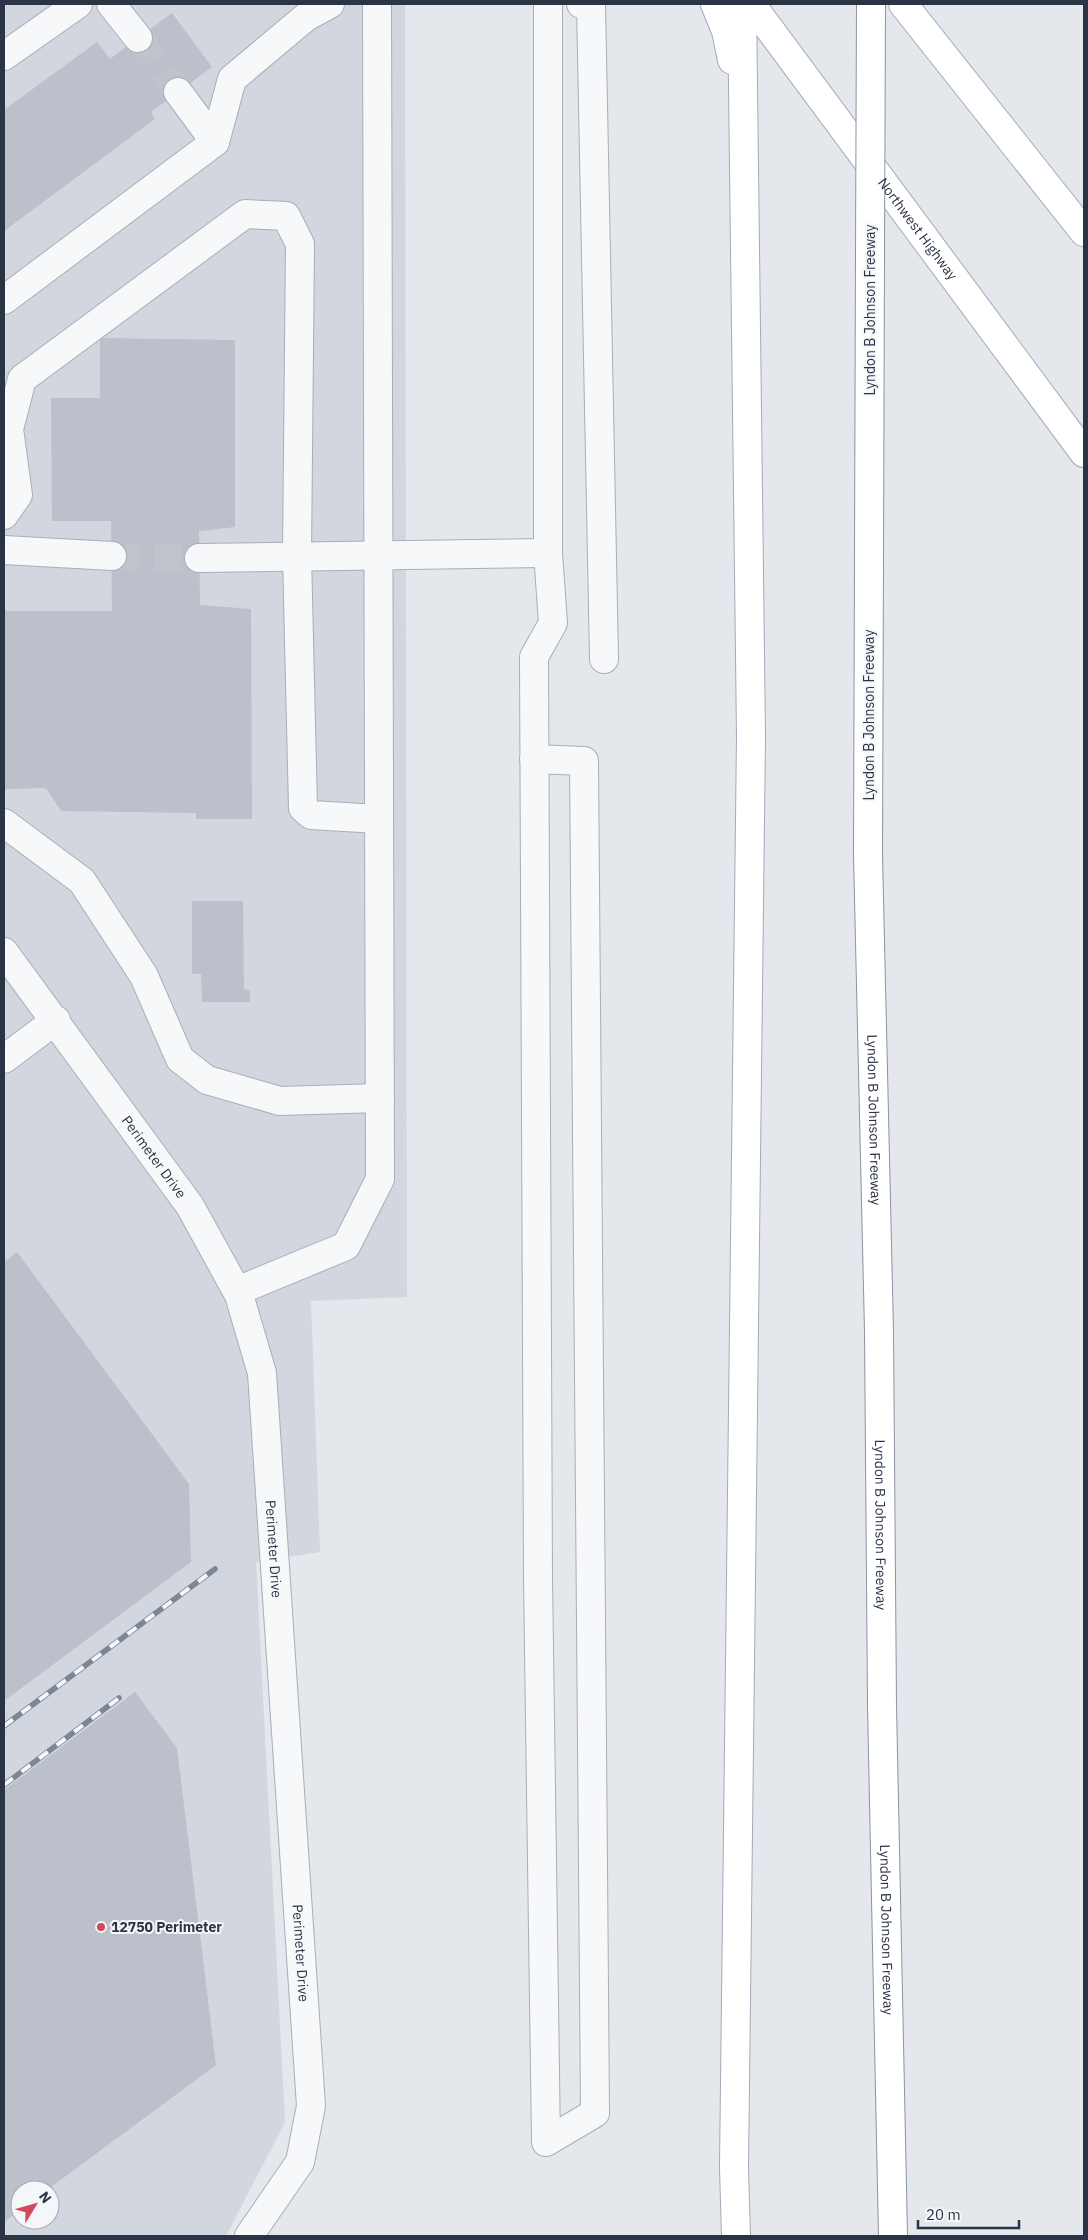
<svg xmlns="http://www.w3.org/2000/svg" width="1088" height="2240" font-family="'IBM Plex Sans',sans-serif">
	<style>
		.built { fill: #d2d6de; fill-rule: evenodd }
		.building { fill: #bbc0ca }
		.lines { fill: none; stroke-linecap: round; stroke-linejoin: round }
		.minor-tunnel { stroke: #bfc3cb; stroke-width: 28; stroke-dasharray: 28 14; stroke-linecap: butt }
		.minor-casing { stroke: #a9aeb7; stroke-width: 30 }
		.major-casing { stroke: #a3abb8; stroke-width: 30 }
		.highway-casing { stroke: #8b94a3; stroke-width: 30 }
		.minor { stroke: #f7f8fa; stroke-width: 28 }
		.major { stroke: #fff; stroke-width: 28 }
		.highway { stroke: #fff; stroke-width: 28 }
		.rail-casing { stroke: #7d8696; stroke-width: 5.5 }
		.rail { stroke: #f4f6f9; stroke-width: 4; stroke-dasharray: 11; stroke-linecap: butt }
		.highway-bridge-casing { stroke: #8b94a3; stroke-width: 30; stroke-linecap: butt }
		.highway-bridge { stroke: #fff; stroke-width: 28 }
		.poi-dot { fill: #d1495b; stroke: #f4f6f9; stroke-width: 2 }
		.labels { text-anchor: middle; stroke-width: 4; stroke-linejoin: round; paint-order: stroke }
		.street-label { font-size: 14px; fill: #2b3445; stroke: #f4f6f9 }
		.poi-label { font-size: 14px; font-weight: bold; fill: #2b3445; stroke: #f4f6f9; text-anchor: start }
	</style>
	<rect width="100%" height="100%" fill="#e4e7ec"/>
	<path class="built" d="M4,4H405L407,1297L311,1301L320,1552L256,1562L285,2122L226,2236H4ZM20,2190H50V2220H20Z"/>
	<g class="building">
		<path d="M172,13L212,67L151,112L155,119L4,231V110L97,42L110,59Z"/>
		<path d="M100,338L235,340V527L199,531L200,605L251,609L252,819H196V813L61,811L46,788L4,789V611H112L111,521H52L51,398H100Z"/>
		<path d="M192,901H243L244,989L250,991V1002H202L201,974H192Z"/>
		<path d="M17,1252L189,1484L191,1562L4,1701V1262Z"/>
		<path d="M135,1692L177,1748L216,2065L47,2190H20V2210L4,2222V1790Z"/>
	</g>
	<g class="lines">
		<g class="minor-tunnel">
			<path d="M138,38L178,92"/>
			<path d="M112,556L199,558"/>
		</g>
		<g class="minor-casing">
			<g id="minor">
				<path d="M111,4L138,38"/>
				<path d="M581,4H591L604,659"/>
				<path d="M4,56L78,4"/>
				<path d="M178,92L215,142"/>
				<path d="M4,300L215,142L232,79L306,17L330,4"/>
				<path d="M4,515L18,495L9,429L22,379L245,214L286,216L300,244L297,555L303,808L311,815L378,819"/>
				<path d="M4,550L112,556"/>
				<path d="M199,558L548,553V4"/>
				<path d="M534,759L584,761L595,2113L546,2142L538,1578L534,657L553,623L548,553"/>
				<path d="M4,823L82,881L144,976L180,1059L207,1080L280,1101L380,1098"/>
				<path id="s1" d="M4,952L190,1206L239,1295L262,1373L311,2106L300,2162L249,2236"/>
				<path d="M4,1059L56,1020"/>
				<path d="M237,1291L346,1246L380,1179L377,4"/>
			</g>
		</g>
		<g class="major-casing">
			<g id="major">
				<path d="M715,4L726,31L732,60"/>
				<path id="s2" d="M751,4L1084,453"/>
				<path d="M903,4L1084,232"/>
				<path d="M736,2236L734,2168L751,736L742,4"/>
			</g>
		</g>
		<g class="highway-casing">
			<g id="highway">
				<path id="s3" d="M870,255L868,855L879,1331L882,1705L893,2236"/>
			</g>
		</g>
		<use href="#minor" class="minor"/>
		<use href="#major" class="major"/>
		<use href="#highway" class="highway"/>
		<g class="rail-casing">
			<g id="rail">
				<path d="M4,1726L215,1569"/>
				<path d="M4,1785L119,1698"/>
			</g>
		</g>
		<use href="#rail" class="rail"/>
		<g class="highway-bridge-casing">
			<path id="highway-bridge" d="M870,255L871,4"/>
		</g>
		<use href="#highway-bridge" class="highway-bridge"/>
	</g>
	<circle class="poi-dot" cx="101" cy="1927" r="5"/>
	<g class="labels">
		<g class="street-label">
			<text dy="5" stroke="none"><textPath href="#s2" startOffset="280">Northwest Highway</textPath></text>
			<text transform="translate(870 310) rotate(-90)" y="5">Lyndon B Johnson Freeway</text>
			<text transform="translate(869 715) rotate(-90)" y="5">Lyndon B Johnson Freeway</text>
			<text dy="5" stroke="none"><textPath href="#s3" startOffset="865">Lyndon B Johnson Freeway</textPath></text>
			<text dy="5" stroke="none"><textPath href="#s1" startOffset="254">Perimeter Drive</textPath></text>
			<text dy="5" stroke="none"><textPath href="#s3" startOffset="1270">Lyndon B Johnson Freeway</textPath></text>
			<text dy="5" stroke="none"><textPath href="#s1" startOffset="674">Perimeter Drive</textPath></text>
			<text dy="5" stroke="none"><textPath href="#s3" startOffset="1675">Lyndon B Johnson Freeway</textPath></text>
			<text dy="5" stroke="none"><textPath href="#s1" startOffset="1079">Perimeter Drive</textPath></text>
		</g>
		<g class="poi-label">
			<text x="111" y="1932">12750 Perimeter</text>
		</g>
	</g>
	<rect width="1088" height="2240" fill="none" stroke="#2b3445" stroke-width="10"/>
	<g transform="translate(35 2205) rotate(53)"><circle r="24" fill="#f4f6f9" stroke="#a4a8b1"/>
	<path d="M0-4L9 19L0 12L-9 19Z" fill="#d1495b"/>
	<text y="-8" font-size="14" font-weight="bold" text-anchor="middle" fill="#2b3445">N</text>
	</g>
	<path d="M918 2220v8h101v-8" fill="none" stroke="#2b3445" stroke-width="2.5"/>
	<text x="926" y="2220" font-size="15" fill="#2b3445" stroke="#f4f6f9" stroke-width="4" paint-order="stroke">20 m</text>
</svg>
